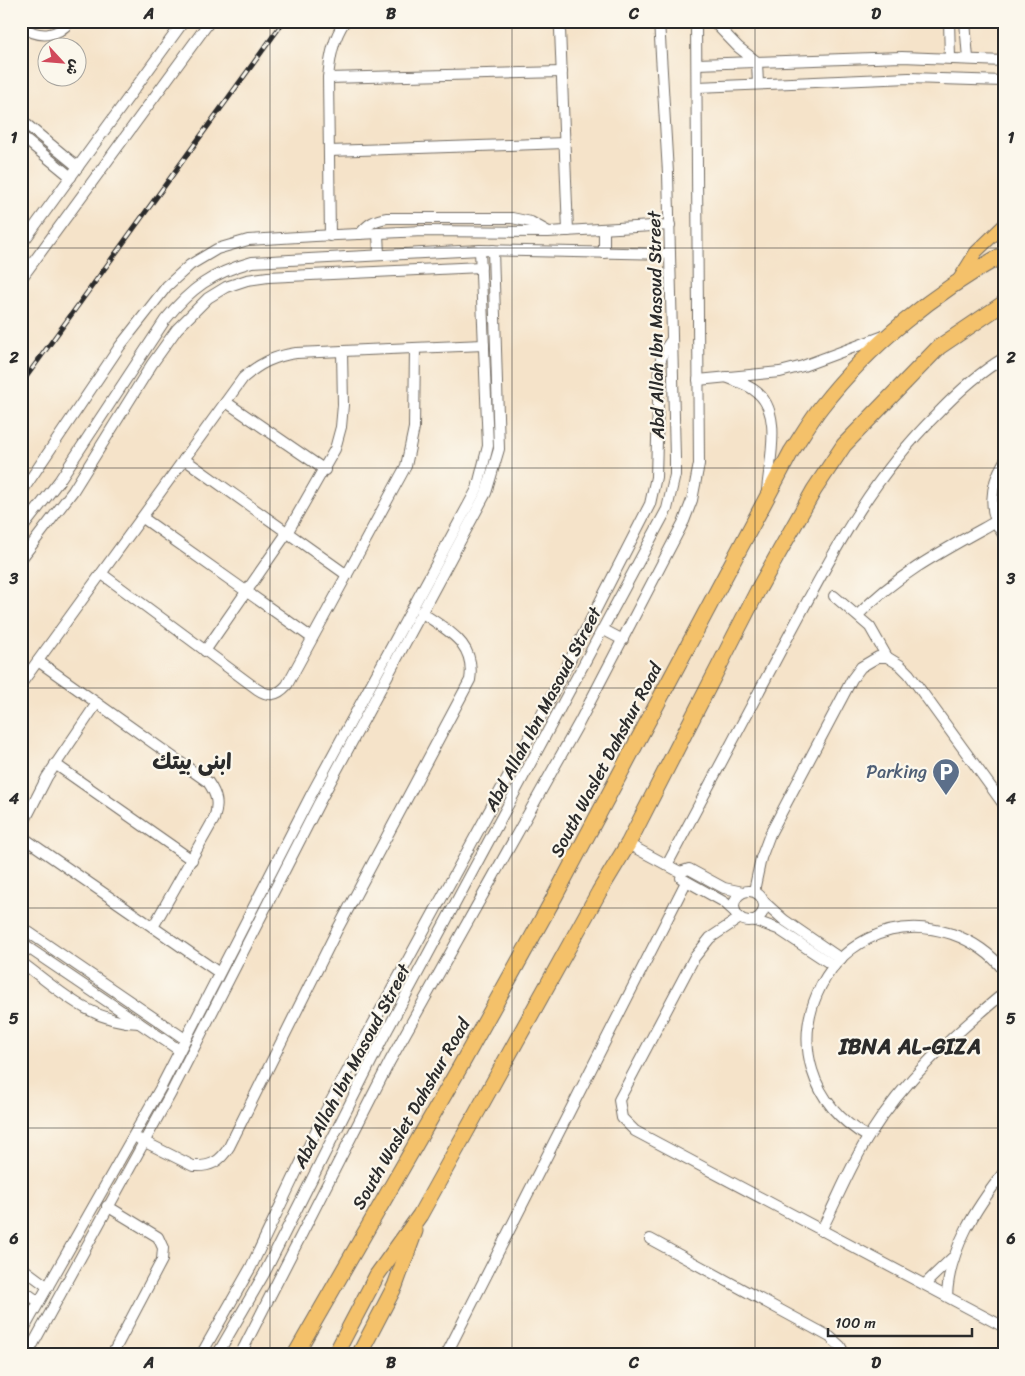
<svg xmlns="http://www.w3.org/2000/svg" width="1025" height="1376" font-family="Sriracha,'Playpen Sans Arabic',sans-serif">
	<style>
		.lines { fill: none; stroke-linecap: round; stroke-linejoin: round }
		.minor-casing { stroke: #726b62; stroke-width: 12 }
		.major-casing { stroke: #726b62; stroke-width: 14 }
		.highway-casing { stroke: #726b62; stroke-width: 17 }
		.minor { stroke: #fff; stroke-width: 10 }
		.major { stroke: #f4c16a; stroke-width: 12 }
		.highway { stroke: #f4c16a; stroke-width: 15 }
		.rail-casing { stroke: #2b2b2b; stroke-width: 5 }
		.rail { stroke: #fbf7ec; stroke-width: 3; stroke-dasharray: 9; stroke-linecap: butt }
		.grid { fill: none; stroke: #2b2b2b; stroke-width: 1; stroke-opacity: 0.55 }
		.labels { text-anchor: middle; stroke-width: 4.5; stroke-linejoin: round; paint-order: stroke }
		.street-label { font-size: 18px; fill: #2b2b2b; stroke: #fbf7ec }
		.service-label { font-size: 18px; fill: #4e5e75; stroke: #fbf7ec; text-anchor: end }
		.district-label { font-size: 22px; font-weight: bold; fill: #2b2b2b; stroke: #fbf7ec }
		.neatline { fill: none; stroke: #2b2b2b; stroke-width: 2 }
		.grid-label { font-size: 16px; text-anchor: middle; font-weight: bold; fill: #2b2b2b }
	</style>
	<rect width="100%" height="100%" fill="#fbf7ec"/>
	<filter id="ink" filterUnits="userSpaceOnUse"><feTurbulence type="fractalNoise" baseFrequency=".02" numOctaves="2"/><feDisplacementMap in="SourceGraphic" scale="10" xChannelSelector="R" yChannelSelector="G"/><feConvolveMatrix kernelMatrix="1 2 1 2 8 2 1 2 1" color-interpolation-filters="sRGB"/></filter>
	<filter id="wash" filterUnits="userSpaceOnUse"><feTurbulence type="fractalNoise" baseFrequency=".0096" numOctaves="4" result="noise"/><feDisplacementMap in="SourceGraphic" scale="20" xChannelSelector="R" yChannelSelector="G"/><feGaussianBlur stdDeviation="1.12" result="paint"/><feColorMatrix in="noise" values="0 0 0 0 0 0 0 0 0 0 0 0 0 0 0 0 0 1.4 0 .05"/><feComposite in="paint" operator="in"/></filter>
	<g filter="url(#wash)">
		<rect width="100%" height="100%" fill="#f5e3c9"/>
	</g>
	<g filter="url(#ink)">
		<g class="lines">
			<g class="minor-casing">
				<g id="minor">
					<path d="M557,21L560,29L568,231"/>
					<path d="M713,21L738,47L757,62L758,84"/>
					<path d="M949,21L950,58"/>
					<path d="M965,21L968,59"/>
					<path d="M21,26C38,38 57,38 70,21"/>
					<path d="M697,64L902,57L1004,61"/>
					<path d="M328,78L562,72"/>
					<path d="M697,87L909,78L1004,81"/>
					<path d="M21,120L78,167"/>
					<path d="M21,136L71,177"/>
					<path d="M329,151L565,143"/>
					<path d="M604,229V253"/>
					<path d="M378,233L379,255"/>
					<path d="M360,234C368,224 374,220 387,218H512L531,222L547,231"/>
					<path d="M330,236L328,78C330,57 333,39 345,21"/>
					<path d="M21,245L184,21"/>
					<path d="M21,279L210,21"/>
					<path d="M726,377C735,381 746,384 754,390C784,410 769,461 767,491"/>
					<path d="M698,380L780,372L803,366L884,336"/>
					<path d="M226,402L325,470"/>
					<path d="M184,459L347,575"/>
					<path d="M1004,462C990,485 987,513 1004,536"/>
					<path d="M21,493L120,346L167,286L190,265L217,249L248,240L315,236L423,231L548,232L670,225"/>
					<path d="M143,518L312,638"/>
					<path d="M21,530L59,481L165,320C191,288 212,273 252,262L480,250L670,254"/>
					<path d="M21,559L73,491L152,364L177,329L208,298L226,287L247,280L268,277L481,267"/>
					<path d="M102,574L257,689C269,697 277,696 287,685L406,466L414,428L415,348"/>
					<path d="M834,596L870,627L887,657"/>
					<path d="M858,615C897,574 946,549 995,522"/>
					<path d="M604,630L623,640"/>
					<path d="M205,651L287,533L335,449L341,427L343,405L342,351"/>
					<path d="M38,661L208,782C217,795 219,804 214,819L153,927"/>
					<path d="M21,684L243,378C259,364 274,356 296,353L484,345"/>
					<path d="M55,764L192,860"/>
					<path d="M21,828L47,777L97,703"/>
					<path d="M21,836L218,972"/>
					<path d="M628,844L680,872L689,869L724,888L743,892"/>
					<path d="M667,865C705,793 743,722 781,650C829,562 864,486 937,414C957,393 978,373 1004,358"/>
					<path d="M681,878L724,902L736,913"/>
					<path d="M754,891L761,858L770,834L852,679L861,667L878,657H887L900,665L909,674L1004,805"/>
					<circle cx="749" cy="906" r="15"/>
					<path d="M763,901L784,920L841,959"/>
					<path d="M740,918L710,938L694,958L619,1100L622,1118L635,1131L1004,1327"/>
					<path d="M753,920L778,929L834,966"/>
					<path d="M21,927L185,1039"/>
					<path d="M21,943L179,1050"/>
					<path d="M21,962C58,989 91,1023 139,1023"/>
					<path d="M868,1137C747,1068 825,893 952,934C972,941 992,954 1004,971"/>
					<path d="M139,1139L193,1166C210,1167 220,1162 229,1147L336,932L470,680C476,642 447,631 421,612"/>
					<path d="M107,1206L158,1237L163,1248L162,1260L112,1355"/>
					<path d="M821,1231C837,1200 850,1166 869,1136C904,1080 953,1035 1004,993"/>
					<path d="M650,1239L830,1337L840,1346L845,1355"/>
					<path d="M21,1267L48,1287"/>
					<path d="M925,1284L952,1258"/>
					<path d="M21,1289L39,1302"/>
					<path d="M947,1296C949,1249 976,1208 1004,1172"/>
					<path d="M21,1334L161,1087L311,795L477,489L488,446L480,250"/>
					<path d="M27,1355L171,1093L319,803L486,493L499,449L493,250"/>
					<path d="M201,1355L251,1267L325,1112L548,703L650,504L656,477L659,365L664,351L672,339"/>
					<path d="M217,1355L264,1274L383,1038L667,509L675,475V458L668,173L659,21"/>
					<path d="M240,1355L390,1061L579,723L684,521L692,500L699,464L696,21"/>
					<path d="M446,1355L686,882"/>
				</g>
			</g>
			<g class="major-casing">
				<path id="major" d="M958,281L976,252L1004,225"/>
			</g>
			<g class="highway-casing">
				<g id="highway">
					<path d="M295,1355L460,1067L555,896L791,452C801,437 810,421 821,407C869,345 935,292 1004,254"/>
					<path d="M335,1355L377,1275L420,1215L599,892L628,844L759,588L814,490L844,445L939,347L1004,303"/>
					<path d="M359,1355L395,1286L415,1231"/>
				</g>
			</g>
			<use href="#minor" class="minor"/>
			<use href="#major" class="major"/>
			<use href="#highway" class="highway"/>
			<g class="rail-casing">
				<path id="rail" d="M21,384L284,21"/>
			</g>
			<use href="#rail" class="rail"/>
		</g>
	</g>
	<path class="grid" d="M270,21V1355M512,21V1355M755,21V1355M21,248H1004M21,468H1004M21,688H1004M21,908H1004M21,1128H1004"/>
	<defs>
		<g id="parking-pin" transform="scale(1.4375)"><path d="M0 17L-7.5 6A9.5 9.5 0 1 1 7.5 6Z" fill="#5c6f8a" stroke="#fbf7ec"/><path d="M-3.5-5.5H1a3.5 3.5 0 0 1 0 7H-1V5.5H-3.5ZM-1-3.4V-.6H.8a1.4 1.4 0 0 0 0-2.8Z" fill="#fff"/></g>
	</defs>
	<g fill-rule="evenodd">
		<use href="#parking-pin" x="946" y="772"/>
	</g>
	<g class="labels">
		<g class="street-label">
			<text transform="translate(656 325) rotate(-91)" y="6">Abd Allah Ibn Masoud Street</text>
			<text transform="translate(543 709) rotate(-62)" y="6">Abd Allah Ibn Masoud Street</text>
			<text transform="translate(606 760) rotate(-62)" y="6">South Waslet Dahshur Road</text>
			<text transform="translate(352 1066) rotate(-62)" y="6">Abd Allah Ibn Masoud Street</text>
			<text transform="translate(411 1114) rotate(-60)" y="6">South Waslet Dahshur Road</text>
		</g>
		<g class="service-label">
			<text x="927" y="778">Parking</text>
		</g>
		<g class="district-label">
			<text x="192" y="769">ابنى بيتك</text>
			<text x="910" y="1054">IBNA AL-GIZA</text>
		</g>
	</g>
	<rect width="1025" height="1376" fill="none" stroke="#fbf7ec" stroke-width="55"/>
	<g transform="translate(62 62) rotate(116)"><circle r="24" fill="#fbf7ec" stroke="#a8a59f"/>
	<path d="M0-4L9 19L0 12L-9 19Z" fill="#d1495b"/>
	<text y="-8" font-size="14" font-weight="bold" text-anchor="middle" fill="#2b2b2b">ش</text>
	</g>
	<path d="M828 1328v8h144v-8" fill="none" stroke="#2b2b2b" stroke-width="2.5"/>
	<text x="835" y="1328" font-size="15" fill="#2b2b2b" stroke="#fbf7ec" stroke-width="4" paint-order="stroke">100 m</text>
	<rect x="28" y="28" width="970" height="1320" class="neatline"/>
	<g class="grid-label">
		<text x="149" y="19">A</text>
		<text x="391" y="19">B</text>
		<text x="634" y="19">C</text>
		<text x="876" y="19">D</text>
		<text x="14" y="143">1</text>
		<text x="1011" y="143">1</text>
		<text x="14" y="363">2</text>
		<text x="1011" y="363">2</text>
		<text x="14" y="584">3</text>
		<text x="1011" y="584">3</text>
		<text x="14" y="804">4</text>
		<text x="1011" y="804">4</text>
		<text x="14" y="1024">5</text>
		<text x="1011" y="1024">5</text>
		<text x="14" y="1244">6</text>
		<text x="1011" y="1244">6</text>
		<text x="149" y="1368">A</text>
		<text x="391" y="1368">B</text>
		<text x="634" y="1368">C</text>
		<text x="876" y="1368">D</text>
	</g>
</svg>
